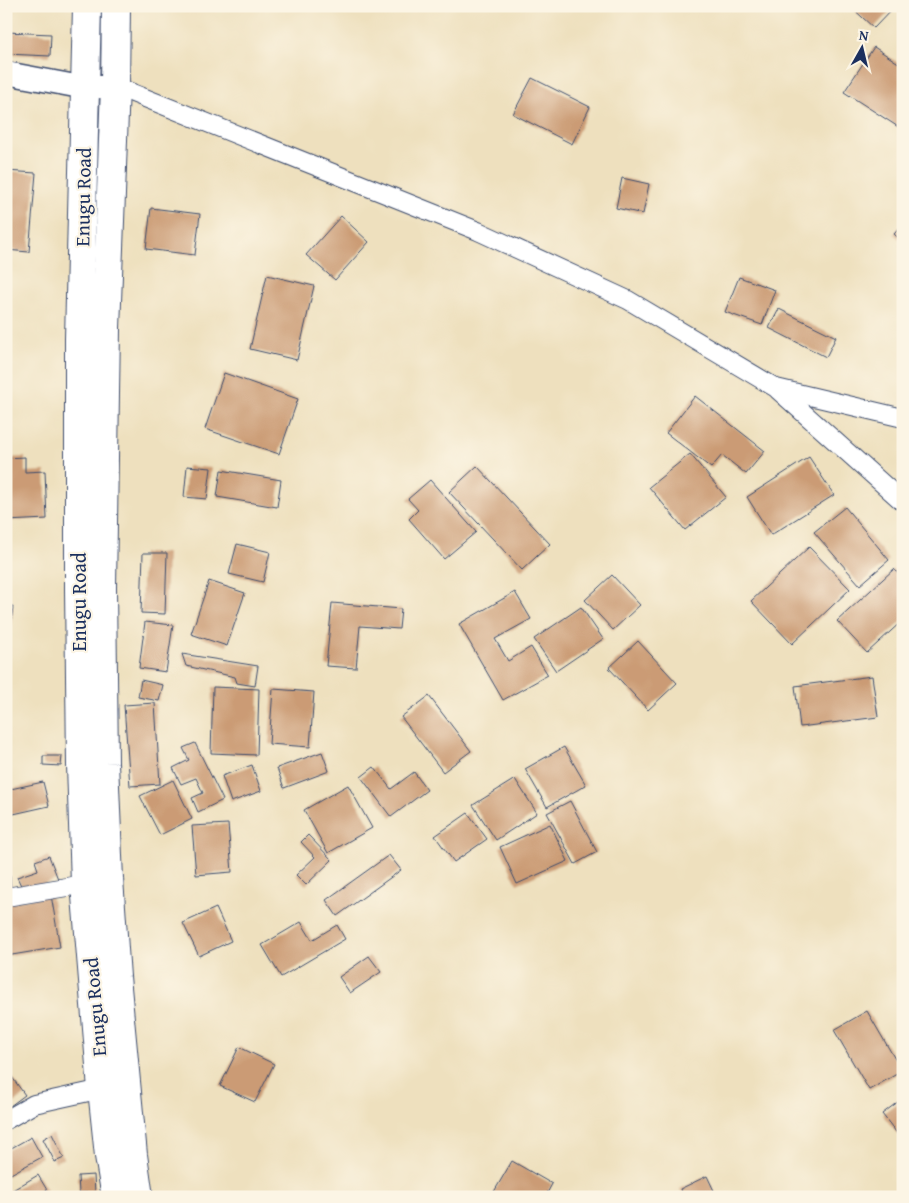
<svg xmlns="http://www.w3.org/2000/svg" width="909" height="1203" font-family="'Gentium Book Plus',serif">
	<style>
		.building { fill: #cb9b74 }
		.lines { fill: none; stroke-linecap: round; stroke-linejoin: round }
		.minor-casing { stroke: #3b4a6c; stroke-width: 20 }
		.tertiary-casing { stroke: #3b4a6c; stroke-width: 25 }
		.primary-casing { stroke: #3b4a6c; stroke-width: 30 }
		.minor { stroke: #fff; stroke-width: 18 }
		.tertiary { stroke: #fff; stroke-width: 22 }
		.primary { stroke: #fff; stroke-width: 28 }
		.labels { text-anchor: middle; stroke-width: 4.5; stroke-linejoin: round; paint-order: stroke }
		.street-label { font-size: 20px; fill: #1b2f5e; stroke: #fcf5e5 }
	</style>
	<rect width="100%" height="100%" fill="#fcf5e5"/>
	<filter id="ink" filterUnits="userSpaceOnUse"><feTurbulence type="fractalNoise" baseFrequency=".02" numOctaves="2"/><feDisplacementMap in="SourceGraphic" scale="10" xChannelSelector="R" yChannelSelector="G"/><feConvolveMatrix kernelMatrix="1 2 1 2 8 2 1 2 1" color-interpolation-filters="sRGB"/></filter>
	<filter id="wash" filterUnits="userSpaceOnUse"><feTurbulence type="fractalNoise" baseFrequency=".0096" numOctaves="4" result="noise"/><feDisplacementMap in="SourceGraphic" scale="20" xChannelSelector="R" yChannelSelector="G"/><feGaussianBlur stdDeviation="1.12" result="paint"/><feColorMatrix in="noise" values="0 0 0 0 0 0 0 0 0 0 0 0 0 0 0 0 0 1.4 0 .05"/><feComposite in="paint" operator="in"/></filter>
	<g filter="url(#wash)">
		<rect width="100%" height="100%" fill="#eee0be"/>
		<g id="blocks">
			<g class="building">
				<path d="M369,6H385L382,13Z"/>
				<path d="M850,6H895L874,28Z"/>
				<path d="M6,32L51,34L50,56L6,54Z"/>
				<path d="M874,47L903,66V130L844,92Z"/>
				<path d="M532,78L590,107L572,144L513,114Z"/>
				<path d="M6,171L36,173L29,252L6,250Z"/>
				<path d="M622,178L649,184L643,214L616,208Z"/>
				<path d="M151,208L200,214L195,255L146,249Z"/>
				<path d="M341,216L369,242L335,280L306,255Z"/>
				<path d="M903,224V242L894,234Z"/>
				<path d="M267,275L314,286L297,360L250,349Z"/>
				<path d="M739,277L775,290L762,325L725,312Z"/>
				<path d="M779,309L836,337L826,357L769,328Z"/>
				<path d="M224,373L298,399L279,454L205,429Z"/>
				<path d="M695,396L765,451L746,474L722,455L711,468L666,433Z"/>
				<path d="M690,454L726,497L685,530L649,487Z"/>
				<path d="M25,457V472L45,471L47,519L6,521V458Z"/>
				<path d="M809,457L834,495L771,535L747,497Z"/>
				<path d="M187,466L211,468L207,499L184,497Z"/>
				<path d="M477,466L550,544L522,570L449,492Z"/>
				<path d="M221,470L281,480L277,507L217,497Z"/>
				<path d="M430,480L476,532L444,559L409,519L418,510L408,499Z"/>
				<path d="M845,507L889,560L860,585L814,532Z"/>
				<path d="M237,544L270,552L263,582L229,574Z"/>
				<path d="M809,547L850,589L792,644L751,601Z"/>
				<path d="M143,553H167L165,614L141,613Z"/>
				<path d="M894,569L903,579V620L867,653L837,621Z"/>
				<path d="M612,575L640,605L613,630L585,600Z"/>
				<path d="M209,581L245,593L227,646L191,634Z"/>
				<path d="M515,592L531,619L495,639L508,661L531,647L548,675L503,700L459,624Z"/>
				<path d="M332,603L401,609L399,629L360,626L356,668L326,666Z"/>
				<path d="M6,606H13L10,633L6,632Z"/>
				<path d="M581,607L603,639L556,671L534,639Z"/>
				<path d="M145,622L173,625L166,672L139,668Z"/>
				<path d="M638,641L677,683L648,710L609,668Z"/>
				<path d="M182,654L258,666L255,686L237,683L235,677L186,666Z"/>
				<path d="M872,676L878,717L800,727L795,686Z"/>
				<path d="M141,680L163,685L159,701L138,697Z"/>
				<path d="M213,687L259,689L257,755L211,753Z"/>
				<path d="M273,689L314,692L310,747L269,744Z"/>
				<path d="M429,696L471,751L443,772L401,717Z"/>
				<path d="M155,703L160,784L130,786L124,705Z"/>
				<path d="M195,743L223,800L198,812L192,798L203,793L196,778L181,784L173,768L189,760L183,748Z"/>
				<path d="M564,747L586,785L547,807L525,769Z"/>
				<path d="M322,752L329,771L284,788L277,768Z"/>
				<path d="M43,756H62L61,766L43,765Z"/>
				<path d="M252,765L261,791L231,802L222,776Z"/>
				<path d="M374,767L391,789L414,772L427,790L391,817L361,777Z"/>
				<path d="M515,779L537,813L496,840L473,805Z"/>
				<path d="M173,780L192,819L160,835L140,796Z"/>
				<path d="M43,782L49,806L9,815L6,802V790Z"/>
				<path d="M348,785L372,828L328,853L304,810Z"/>
				<path d="M570,801L597,852L575,864L547,813Z"/>
				<path d="M468,813L487,839L454,862L435,836Z"/>
				<path d="M228,824L232,872L196,875L192,826Z"/>
				<path d="M550,824L568,861L517,884L500,847Z"/>
				<path d="M308,835L332,860L306,885L296,875L315,857L301,842Z"/>
				<path d="M389,855L401,870L337,916L326,900Z"/>
				<path d="M49,856L58,879L24,892L17,877L38,870L35,861Z"/>
				<path d="M6,876H10L11,891H6Z"/>
				<path d="M51,895L60,947L6,956V902Z"/>
				<path d="M216,908L231,941L199,956L183,923Z"/>
				<path d="M301,922L312,940L337,925L345,939L281,977L262,945Z"/>
				<path d="M369,956L381,972L350,993L339,977Z"/>
				<path d="M867,1011L902,1071L869,1090L834,1030Z"/>
				<path d="M239,1047L274,1064L255,1102L220,1086Z"/>
				<path d="M6,1069L25,1095L6,1109Z"/>
				<path d="M903,1098V1141L882,1114Z"/>
				<path d="M52,1134L64,1158L55,1162L43,1139Z"/>
				<path d="M31,1137L42,1157L7,1176L6,1174V1151Z"/>
				<path d="M512,1161L552,1184L545,1197H491Z"/>
				<path d="M38,1175L47,1190L35,1197H7L6,1194Z"/>
				<path d="M94,1175L95,1193H79L78,1176Z"/>
				<path d="M707,1176L717,1197H684L680,1189Z"/>
			</g>
		</g>
	</g>
	<g filter="url(#ink)">
		<use href="#blocks" fill-opacity="0" stroke="#3b4a6c" stroke-width="1"/>
		<g class="lines">
			<g class="minor-casing">
				<g id="minor">
					<path d="M115,86L478,231L628,300L776,388L903,418"/>
					<path d="M778,390L903,502"/>
					<path d="M6,897L85,884"/>
					<path d="M6,1120L34,1104L102,1089"/>
				</g>
			</g>
			<g class="tertiary-casing">
				<path id="tertiary" d="M6,73L86,88L115,86"/>
			</g>
			<g class="primary-casing">
				<g id="primary">
					<path d="M87,6L79,339V589L81,765L85,884L102,1089L109,1156L116,1197"/>
					<path d="M116,6L115,86L106,329L102,588L104,763L109,879L116,977L133,1155L139,1197"/>
				</g>
			</g>
			<use href="#minor" class="minor"/>
			<use href="#tertiary" class="tertiary"/>
			<use href="#primary" class="primary"/>
		</g>
	</g>
	<g class="labels">
		<g class="street-label">
			<text transform="translate(83 197) rotate(-89)" y="7">Enugu Road</text>
			<text transform="translate(79 602) rotate(-90)" y="7">Enugu Road</text>
			<text transform="translate(95 1007) rotate(-95)" y="7">Enugu Road</text>
		</g>
	</g>
	<rect width="909" height="1203" fill="none" stroke="#fcf5e5" stroke-width="25"/>
	<g transform="translate(862 48) rotate(8)" stroke="#fcf5e5" stroke-width="4" paint-order="stroke">
	<path d="M0-4L9 19L0 12L-9 19Z" fill="#1b2f5e"/>
	<text y="-8" font-size="14" font-weight="bold" text-anchor="middle" fill="#1b2f5e">N</text>
	</g>
</svg>
